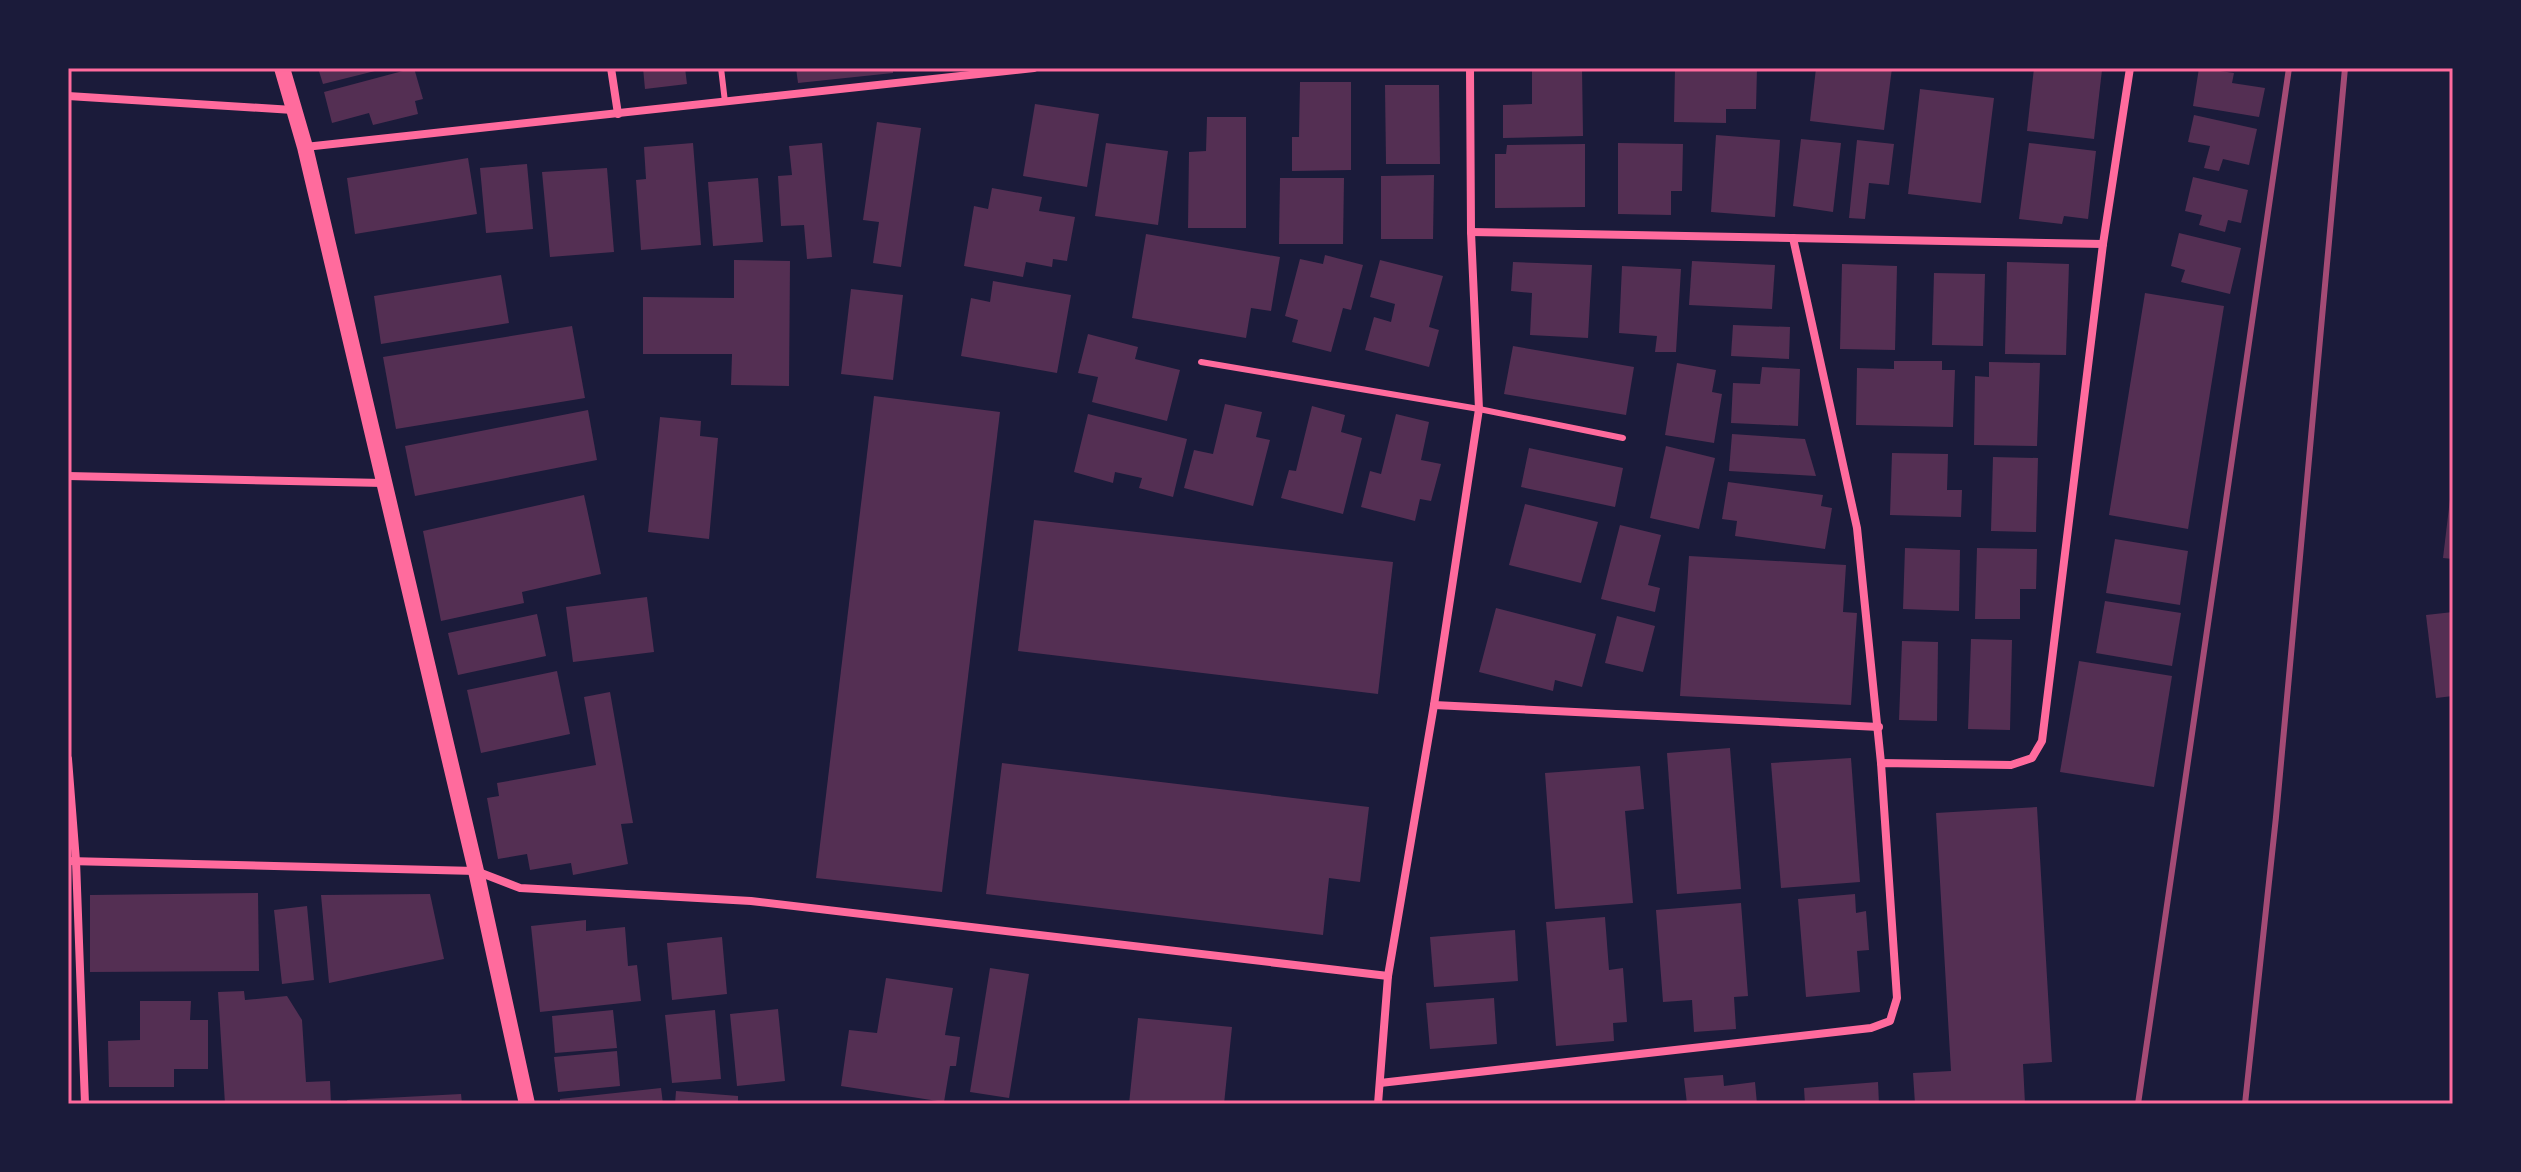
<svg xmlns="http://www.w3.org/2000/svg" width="2521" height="1172" font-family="Barlow,sans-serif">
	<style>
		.building { fill: #542f53 }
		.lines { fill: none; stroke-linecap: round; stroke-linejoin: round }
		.service { stroke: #ff6b9d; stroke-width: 6 }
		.minor { stroke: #ff6b9d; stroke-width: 8 }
		.secondary { stroke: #ff6b9d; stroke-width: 16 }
		.rail { stroke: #a44b75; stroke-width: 6 }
		.neatline { fill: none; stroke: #ff6b9d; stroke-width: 3 }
	</style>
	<rect width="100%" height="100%" fill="#1b1b3a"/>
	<g class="building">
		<path d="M318,68H382L383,69L323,84Z"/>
		<path d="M414,68L423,99L415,101L418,114L373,125L369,113L332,123L324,92Z"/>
		<path d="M643,68H685L687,84L645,89Z"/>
		<path d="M796,68H893V73L798,83Z"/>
		<path d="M1532,68H1582L1583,136L1503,138V105L1532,104Z"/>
		<path d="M1675,68H1757L1756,109H1726V123L1674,122Z"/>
		<path d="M1816,68H1892L1884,130L1810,121Z"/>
		<path d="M2034,68L2102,70L2094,139L2027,131Z"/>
		<path d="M2199,68L2234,73L2232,83L2265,88L2259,117L2193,106Z"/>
		<path d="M1300,82H1351V170L1292,171V137H1299Z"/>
		<path d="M1385,85H1439L1440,164H1386Z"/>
		<path d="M1920,89L1994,98L1981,203L1908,194Z"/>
		<path d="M1035,104L1099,114L1087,187L1023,176Z"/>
		<path d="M2194,115L2257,129L2249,165L2223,159L2219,171L2204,168L2210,146L2188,142Z"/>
		<path d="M1207,117H1246V228H1188L1189,152L1206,151Z"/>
		<path d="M877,122L921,128L901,267L873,263L879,222L863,220Z"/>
		<path d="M1716,135L1780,140L1775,217L1711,212Z"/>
		<path d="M1801,139L1841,143L1833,212L1793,206Z"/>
		<path d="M1857,140L1894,144L1889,185L1869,183L1865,219L1849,218Z"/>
		<path d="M693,143L701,245L641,250L636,180L646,179L644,147Z"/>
		<path d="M822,143L832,257L807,259L804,225L781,226L778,176L792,175L789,146Z"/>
		<path d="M1106,143L1168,151L1158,225L1095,216Z"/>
		<path d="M1618,143L1683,144L1682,191H1671V215L1618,214Z"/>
		<path d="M2029,143L2096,151L2088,219L2064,216L2062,224L2019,219Z"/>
		<path d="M1585,144V207L1495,208V154H1506L1507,145Z"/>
		<path d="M468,158L477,214L355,234L347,178Z"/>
		<path d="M527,164L533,229L486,233L480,168Z"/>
		<path d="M607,168L614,252L550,257L542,172Z"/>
		<path d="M1434,175L1433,239H1381V176Z"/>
		<path d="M2193,177L2248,190L2241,223L2228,220L2225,232L2199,225L2202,215L2185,211Z"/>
		<path d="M758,178L763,242L713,246L708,182Z"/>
		<path d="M1280,178H1344L1343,244H1279Z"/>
		<path d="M992,188L1042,197L1039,211L1075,217L1067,261L1053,259L1052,267L1026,262L1023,277L964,266L974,206L988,209Z"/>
		<path d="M2179,233L2241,248L2230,294L2181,282L2185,270L2171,266Z"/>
		<path d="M1146,234L1280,257L1271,311L1251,308L1246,338L1132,318Z"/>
		<path d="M1325,255L1363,265L1351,310L1343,308L1331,352L1292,342L1298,320L1285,316L1300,259L1323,264Z"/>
		<path d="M734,260L790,261L789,386L731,385L732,354H643V297L734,298Z"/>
		<path d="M1380,260L1443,276L1429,327L1439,330L1429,367L1365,350L1374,317L1391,322L1395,304L1370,297Z"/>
		<path d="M1692,261L1775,265L1772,309L1689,305Z"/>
		<path d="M1513,262L1592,265L1588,338L1530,335L1532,293L1511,291Z"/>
		<path d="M2007,262L2069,264L2066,355L2005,354Z"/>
		<path d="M1842,264L1897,266L1895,350L1840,349Z"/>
		<path d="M1622,266L1681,269L1676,352H1655L1657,336L1619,333Z"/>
		<path d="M1934,273L1985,274L1983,346L1932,345Z"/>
		<path d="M501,275L509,323L381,344L374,296Z"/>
		<path d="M993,281L1071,295L1057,373L961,356L971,298L990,302Z"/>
		<path d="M851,289L903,295L893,380L841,374Z"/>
		<path d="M2145,293L2224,306L2188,529L2109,515Z"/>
		<path d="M1733,325L1790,327L1789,359L1731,356Z"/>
		<path d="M572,326L585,398L396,429L383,357Z"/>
		<path d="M1088,334L1138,347L1135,359L1180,370L1167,421L1092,402L1098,377L1078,373Z"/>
		<path d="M1513,346L1634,367L1626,415L1504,394Z"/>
		<path d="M1894,361H1942V370H1955L1953,427L1856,425L1857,368L1894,369Z"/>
		<path d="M1989,362L2040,363L2037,446L1974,445L1975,376L1989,377Z"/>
		<path d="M1677,363L1716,370L1712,392L1722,394L1714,443L1665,435Z"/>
		<path d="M1762,367L1800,369L1798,426L1731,423L1733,383L1760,384Z"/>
		<path d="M874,396L1000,412L942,892L816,878Z"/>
		<path d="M1225,404L1262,412L1256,437L1270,440L1253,506L1184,488L1194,450L1213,454Z"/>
		<path d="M1312,406L1345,415L1341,432L1362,438L1343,514L1281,498L1289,470L1296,471Z"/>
		<path d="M588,410L597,460L415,496L405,446Z"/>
		<path d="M1088,414L1187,439L1173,497L1139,488L1142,478L1115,472L1113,483L1074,472Z"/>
		<path d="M1396,414L1429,422L1421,460L1441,464L1431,501L1420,499L1415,521L1361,507L1370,471L1381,474Z"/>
		<path d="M660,417L701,421L700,436L718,438L709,539L648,532Z"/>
		<path d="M1732,434L1805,439L1816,476L1729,471Z"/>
		<path d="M1666,446L1715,458L1699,529L1650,518Z"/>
		<path d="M1529,448L1623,468L1615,507L1521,487Z"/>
		<path d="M1892,453L1948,454L1947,490H1962L1961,517L1890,515Z"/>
		<path d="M1993,457L2038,458L2036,532L1991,531Z"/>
		<path d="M1728,482L1823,495L1821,506L1832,508L1825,549L1735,536L1737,521L1722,519Z"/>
		<path d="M2451,491H2453V559L2443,558Z"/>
		<path d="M584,495L601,574L522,592L524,603L441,621L423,531Z"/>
		<path d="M1525,504L1598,522L1581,583L1509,565Z"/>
		<path d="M1034,520L1393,562L1378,694L1018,651Z"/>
		<path d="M1620,525L1661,535L1648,585L1660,588L1655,612L1601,599Z"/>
		<path d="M2115,539L2188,551L2180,605L2106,593Z"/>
		<path d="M1905,548L1960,550L1959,611L1903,609Z"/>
		<path d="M1977,548L2037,549L2036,589H2020V619H1975Z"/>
		<path d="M1689,556L1846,565L1843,612L1857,613L1851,705L1680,696Z"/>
		<path d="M647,597L654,652L573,662L566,607Z"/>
		<path d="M2105,601L2181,613L2172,666L2096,653Z"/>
		<path d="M1496,608L1596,634L1582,687L1555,680L1553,691L1479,672Z"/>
		<path d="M2453,612V696L2436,698L2426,615Z"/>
		<path d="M537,614L546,656L458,675L448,633Z"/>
		<path d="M1617,616L1655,626L1643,672L1605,663Z"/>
		<path d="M1971,639L2012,640L2010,730L1968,729Z"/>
		<path d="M1902,641L1938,642L1937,721L1899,720Z"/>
		<path d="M2079,661L2172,676L2154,787L2060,772Z"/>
		<path d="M557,671L570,734L481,753L467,690Z"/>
		<path d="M610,692L633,823L621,824L628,864L573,875L571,863L530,870L527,854L498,859L487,798L499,796L497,783L596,765L584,697Z"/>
		<path d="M1730,748L1741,889L1677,894L1667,753Z"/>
		<path d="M1851,758L1860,882L1781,888L1771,763Z"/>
		<path d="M1002,763L1369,807L1360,882L1329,878L1323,935L986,894Z"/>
		<path d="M1640,766L1644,809L1625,811L1633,903L1555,909L1545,773Z"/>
		<path d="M2037,807L2052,1062L2023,1064L2025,1104H1915L1913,1073L1951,1071L1936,813Z"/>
		<path d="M258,893L259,971L90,972V895Z"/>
		<path d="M430,894L444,959L329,983L321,895Z"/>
		<path d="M1855,894L1856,913L1866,911L1869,950L1857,951L1860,992L1806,997L1798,899Z"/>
		<path d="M1741,903L1748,996L1734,997L1736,1029L1694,1032L1692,1000L1663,1002L1656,910Z"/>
		<path d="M307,906L314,980L282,984L274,910Z"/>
		<path d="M1605,917L1609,970L1623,968L1627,1022L1613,1023L1614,1041L1556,1046L1546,922Z"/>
		<path d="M586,920V931L625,927L628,966L637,965L641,1001L540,1012L531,926Z"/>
		<path d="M1515,930L1518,981L1434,987L1430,937Z"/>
		<path d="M722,937L727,994L672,1000L667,943Z"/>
		<path d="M990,968L1029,974L1009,1098L970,1092Z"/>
		<path d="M886,978L953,988L945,1035L960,1037L956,1066H950L944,1102L841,1086L849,1030L877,1033Z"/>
		<path d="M244,991L245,1000L287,996L302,1020L306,1082L330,1081L331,1104H297V1101L225,1104L218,992Z"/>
		<path d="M1494,998L1497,1044L1430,1049L1426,1003Z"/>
		<path d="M140,1001H191L190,1020H208V1069H174V1087H109L108,1041L140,1040Z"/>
		<path d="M778,1009L785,1081L737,1086L730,1014Z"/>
		<path d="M613,1010L617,1048L555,1053L552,1016Z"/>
		<path d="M715,1010L721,1079L672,1083L665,1015Z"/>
		<path d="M1138,1018L1232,1027L1224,1104H1129Z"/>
		<path d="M617,1051L620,1086L558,1092L554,1057Z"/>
		<path d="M1723,1075L1724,1086L1755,1082L1757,1104H1687L1684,1078Z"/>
		<path d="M1878,1082L1879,1104H1805L1804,1088Z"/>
		<path d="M661,1088L663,1104H560V1099Z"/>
		<path d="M676,1091L738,1096V1104H675Z"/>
		<path d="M461,1094L462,1104H348L347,1100Z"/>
	</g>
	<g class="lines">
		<g class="service">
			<path d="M721,68L725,102"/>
			<path d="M1201,362L1479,409L1623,438"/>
		</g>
		<g class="minor">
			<path d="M611,68L618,114"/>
			<path d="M68,96L293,110"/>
			<path d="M305,147L1034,68"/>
			<path d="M1471,232L2103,244"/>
			<path d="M1793,238L1857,528L1881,763"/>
			<path d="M68,476L383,483"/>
			<path d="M1434,705L1879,727"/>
			<path d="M68,759L76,861L85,1104"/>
			<path d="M68,861L476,871L520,888L751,901L1388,976"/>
			<path d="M1380,1083L1871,1028L1890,1021L1897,998L1881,763L2011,765L2032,758L2042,741L2103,244L2130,68"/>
			<path d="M1378,1104L1388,976L1434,705L1479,409L1471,232L1470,68"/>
		</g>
		<path class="secondary" d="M282,68L305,147L476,871L527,1104"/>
		<g class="rail">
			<path d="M2138,1104L2289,68"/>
			<path d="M2245,1104L2276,817L2345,68"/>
		</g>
	</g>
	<rect width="2521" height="1172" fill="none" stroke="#1b1b3a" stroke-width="140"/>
	<rect x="70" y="70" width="2381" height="1032" class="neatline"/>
</svg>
